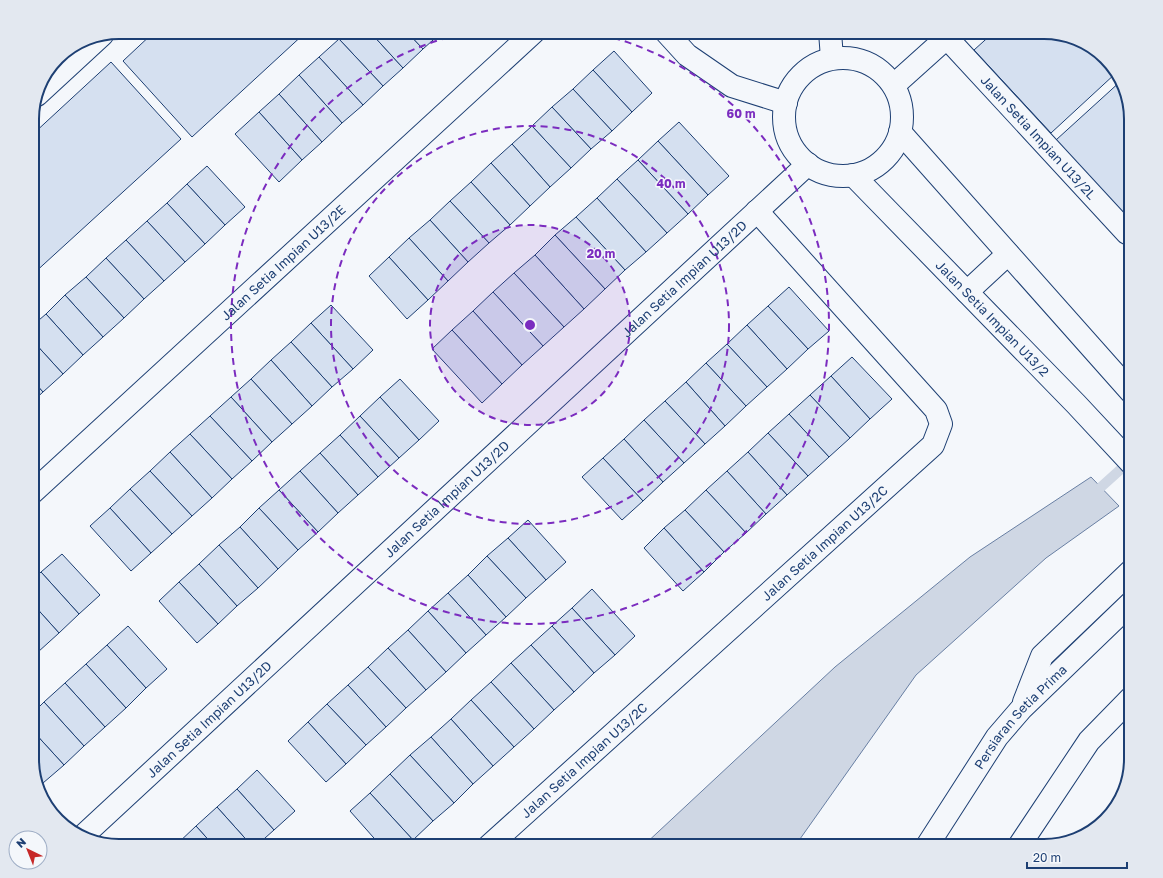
<svg xmlns="http://www.w3.org/2000/svg" width="1163" height="878" font-family="'Golos Text',sans-serif">
	<style>
		.water { fill: #cfd7e4; stroke: #687fa3 }
		.lines { fill: none; stroke-linecap: round; stroke-linejoin: round }
		.stream { stroke: #cfd7e4; stroke-width: 10 }
		.building { fill: #d5e0f0; stroke: #1d3f73 }
		.minor-casing { stroke: #1d3f73; stroke-width: 24 }
		.minor { stroke: #f4f7fb; stroke-width: 22 }
		.ring { fill: none; stroke: #7b2cbf; stroke-width: 2; stroke-dasharray: 7 5 }
		.labels { text-anchor: middle; stroke-width: 3; stroke-linejoin: round; paint-order: stroke }
		.street-label { font-size: 13px; fill: #1d3f73; stroke: #f4f7fb }
		.rim { fill: none; stroke: #1d3f73; stroke-width: 2 }
		.centre { fill: #7b2cbf; stroke: #f4f7fb; stroke-width: 2 }
		.ring-label { font-size: 12px; text-anchor: middle; font-weight: bold; fill: #7b2cbf; stroke: #f4f7fb; stroke-width: 3; stroke-linejoin: round; paint-order: stroke }
	</style>
	<rect width="100%" height="100%" fill="#f4f7fb"/>
	<path class="water" d="M1091,477L1119,506L1046,558L916,675L795,846H643L835,667L970,557Z"/>
	<g class="lines">
		<path class="stream" d="M1101,487L1131,460"/>
	</g>
	<g class="building">
		<path d="M154,32H306L192,137L123,61Z"/>
		<path d="M346,32H370L403,68L383,86L339,39Z"/>
		<path d="M370,32H407L423,49L403,68Z"/>
		<path d="M407,32H442L423,49Z"/>
		<path d="M994,32H1044L1097,50L1116,73L1051,133L974,50Z"/>
		<path d="M339,39L383,86L363,105L319,57Z"/>
		<path d="M614,51L652,93L632,112L593,70Z"/>
		<path d="M319,57L363,105L342,123L299,75Z"/>
		<path d="M111,62L181,139L32,275V135Z"/>
		<path d="M593,70L632,112L612,131L573,89Z"/>
		<path d="M299,75L342,123L322,142L279,94Z"/>
		<path d="M1122,80L1131,119V222L1056,140Z"/>
		<path d="M573,89L612,131L591,149L552,107Z"/>
		<path d="M279,94L322,142L302,160L259,112Z"/>
		<path d="M552,107L591,149L571,168L532,126Z"/>
		<path d="M259,112L302,160L279,182L235,134Z"/>
		<path d="M679,122L729,176L708,195L658,141Z"/>
		<path d="M532,126L571,168L550,187L512,144Z"/>
		<path d="M658,141L708,195L688,214L638,160Z"/>
		<path d="M512,144L550,187L530,206L491,163Z"/>
		<path d="M638,160L688,214L667,233L617,179Z"/>
		<path d="M491,163L530,206L510,225L471,182Z"/>
		<path d="M207,166L245,207L225,225L187,184Z"/>
		<path d="M617,179L667,233L646,252L597,198Z"/>
		<path d="M471,182L510,225L489,243L450,201Z"/>
		<path d="M187,184L225,225L205,244L167,203Z"/>
		<path d="M597,198L646,252L625,270L576,217Z"/>
		<path d="M450,201L489,243L468,262L430,220Z"/>
		<path d="M167,203L205,244L185,262L147,221Z"/>
		<path d="M576,217L625,270L605,289L555,235Z"/>
		<path d="M430,220L468,262L448,281L409,238Z"/>
		<path d="M147,221L185,262L164,281L126,240Z"/>
		<path d="M555,235L605,289L584,309L535,255Z"/>
		<path d="M409,238L448,281L428,300L389,257Z"/>
		<path d="M126,240L164,281L144,299L106,258Z"/>
		<path d="M535,255L584,309L564,327L514,273Z"/>
		<path d="M389,257L428,300L407,319L369,276Z"/>
		<path d="M106,258L144,299L124,318L86,277Z"/>
		<path d="M514,273L564,327L543,346L493,292Z"/>
		<path d="M86,277L124,318L103,337L65,295Z"/>
		<path d="M789,287L829,331L808,349L768,306Z"/>
		<path d="M493,292L543,346L522,365L473,311Z"/>
		<path d="M65,295L103,337L83,355L46,314Z"/>
		<path d="M331,305L373,350L353,369L311,323Z"/>
		<path d="M768,306L808,349L787,369L747,325Z"/>
		<path d="M473,311L522,365L502,384L452,330Z"/>
		<path d="M46,314L83,355L63,374L32,340V326Z"/>
		<path d="M311,323L353,369L332,387L291,342Z"/>
		<path d="M747,325L787,369L767,387L727,344Z"/>
		<path d="M452,330L502,384L482,403L432,349Z"/>
		<path d="M32,340L63,374L43,392L32,380Z"/>
		<path d="M291,342L332,387L312,406L271,360Z"/>
		<path d="M727,344L767,387L746,406L706,363Z"/>
		<path d="M852,357L892,399L870,419L831,376Z"/>
		<path d="M271,360L312,406L292,424L251,379Z"/>
		<path d="M706,363L746,406L725,426L686,382Z"/>
		<path d="M831,376L870,419L850,438L810,395Z"/>
		<path d="M251,379L292,424L272,442L231,397Z"/>
		<path d="M400,379L439,421L419,440L380,397Z"/>
		<path d="M32,380L43,392L32,402Z"/>
		<path d="M686,382L725,426L705,444L665,401Z"/>
		<path d="M810,395L850,438L829,457L789,414Z"/>
		<path d="M231,397L272,442L252,461L210,416Z"/>
		<path d="M380,397L419,440L399,458L360,416Z"/>
		<path d="M665,401L705,444L684,463L644,420Z"/>
		<path d="M789,414L829,457L808,476L768,433Z"/>
		<path d="M210,416L252,461L232,479L190,434Z"/>
		<path d="M360,416L399,458L378,477L340,435Z"/>
		<path d="M644,420L684,463L663,482L624,439Z"/>
		<path d="M768,433L808,476L787,495L748,452Z"/>
		<path d="M190,434L232,479L212,498L170,452Z"/>
		<path d="M340,435L378,477L358,495L320,453Z"/>
		<path d="M624,439L663,482L643,501L603,458Z"/>
		<path d="M170,452L212,498L192,516L150,471Z"/>
		<path d="M748,452L787,495L766,514L727,471Z"/>
		<path d="M320,453L358,495L338,513L300,471Z"/>
		<path d="M603,458L643,501L622,520L582,477Z"/>
		<path d="M150,471L192,516L172,534L130,489Z"/>
		<path d="M300,471L338,513L318,532L279,490Z"/>
		<path d="M727,471L766,514L746,533L706,490Z"/>
		<path d="M130,489L172,534L151,553L110,508Z"/>
		<path d="M279,490L318,532L298,550L259,508Z"/>
		<path d="M706,490L746,533L724,552L685,510Z"/>
		<path d="M110,508L151,553L131,571L90,526Z"/>
		<path d="M259,508L298,550L278,569L240,527Z"/>
		<path d="M685,510L724,552L704,572L664,528Z"/>
		<path d="M528,520L566,562L546,580L508,538Z"/>
		<path d="M240,527L278,569L258,588L219,545Z"/>
		<path d="M664,528L704,572L683,591L644,548Z"/>
		<path d="M508,538L546,580L526,598L487,556Z"/>
		<path d="M219,545L258,588L237,606L199,564Z"/>
		<path d="M62,554L100,595L79,614L41,572Z"/>
		<path d="M487,556L526,598L506,617L468,575Z"/>
		<path d="M199,564L237,606L218,624L179,582Z"/>
		<path d="M41,572L79,614L59,633L32,603V581Z"/>
		<path d="M468,575L506,617L486,635L448,593Z"/>
		<path d="M179,582L218,624L197,643L159,601Z"/>
		<path d="M592,589L635,636L615,655L572,608Z"/>
		<path d="M448,593L486,635L466,653L428,611Z"/>
		<path d="M32,603L59,633L38,652L32,645Z"/>
		<path d="M572,608L615,655L594,673L552,626Z"/>
		<path d="M428,611L466,653L446,672L408,630Z"/>
		<path d="M128,626L167,669L146,688L107,645Z"/>
		<path d="M552,626L594,673L574,692L531,645Z"/>
		<path d="M408,630L446,672L426,690L388,648Z"/>
		<path d="M107,645L146,688L126,708L86,664Z"/>
		<path d="M531,645L574,692L554,710L511,663Z"/>
		<path d="M388,648L426,690L406,708L368,667Z"/>
		<path d="M511,663L554,710L534,729L491,682Z"/>
		<path d="M86,664L126,708L105,727L65,683Z"/>
		<path d="M368,667L406,708L386,727L348,685Z"/>
		<path d="M491,682L534,729L514,747L471,700Z"/>
		<path d="M65,683L105,727L84,746L44,702Z"/>
		<path d="M348,685L386,727L366,745L327,704Z"/>
		<path d="M471,700L514,747L493,766L451,719Z"/>
		<path d="M44,702L84,746L64,765L32,730V714Z"/>
		<path d="M327,704L366,745L346,764L308,722Z"/>
		<path d="M451,719L493,766L473,784L431,737Z"/>
		<path d="M308,722L346,764L326,782L288,741Z"/>
		<path d="M32,730L64,765L43,783L35,775L32,764Z"/>
		<path d="M431,737L473,784L454,803L410,755Z"/>
		<path d="M410,755L454,803L433,821L390,774Z"/>
		<path d="M257,770L295,811L274,830L237,789Z"/>
		<path d="M390,774L433,821L413,840L370,793Z"/>
		<path d="M237,789L274,830L256,846H252L217,807Z"/>
		<path d="M370,793L413,840L406,846H381L350,811Z"/>
		<path d="M217,807L252,846H214L196,826Z"/>
		<path d="M196,826L214,846H177L176,845Z"/>
	</g>
	<g class="lines">
		<g class="minor-casing">
			<g id="minor">
				<path d="M666,32L687,55L732,86L786,103"/>
				<path d="M830,32L832,58"/>
				<path id="s1" d="M947,38L1127,233L1131,235"/>
				<circle cx="843" cy="117" r="59"/>
				<path d="M894,85L953,32"/>
				<path d="M37,95L102,35"/>
				<path d="M900,132L1131,392"/>
				<path id="s2" d="M853,175L1076,404L1131,463"/>
				<path d="M967,292L1008,254"/>
				<path id="s3" d="M32,493L534,32"/>
				<path d="M1024,702L1042,656L1131,571"/>
				<path id="s4" d="M85,834L808,164"/>
				<path id="s5" d="M489,846L933,445L941,424L936,410L757,211"/>
				<path id="s6" d="M927,846L997,737L1022,708L1131,603"/>
				<path d="M1019,846L1089,741L1131,698"/>
			</g>
		</g>
		<use href="#minor" class="minor"/>
	</g>
	<circle cx="530" cy="325" r="100" fill="#7b2cbf" fill-opacity=".12"/>
	<g class="ring">
		<circle cx="530" cy="325" r="100"/>
		<circle cx="530" cy="325" r="199"/>
		<path d="M590 32A299 299 0 1 1 470 32"/>
	</g>
	<g class="labels">
		<g class="street-label">
			<text dy="5" stroke="none"><textPath href="#s1" startOffset="135">Jalan Setia Impian U13/2L</textPath></text>
			<text dy="5" stroke="none"><textPath href="#s3" startOffset="341">Jalan Setia Impian U13/2E</textPath></text>
			<text dy="5" stroke="none"><textPath href="#s4" startOffset="817">Jalan Setia Impian U13/2D</textPath></text>
			<text dy="5" stroke="none"><textPath href="#s2" startOffset="200">Jalan Setia Impian U13/2</textPath></text>
			<text dy="5" stroke="none"><textPath href="#s4" startOffset="493">Jalan Setia Impian U13/2D</textPath></text>
			<text dy="5" stroke="none"><textPath href="#s5" startOffset="452">Jalan Setia Impian U13/2C</textPath></text>
			<text dy="5" stroke="none"><textPath href="#s6" startOffset="160">Persiaran Setia Prima</textPath></text>
			<text dy="5" stroke="none"><textPath href="#s4" startOffset="169">Jalan Setia Impian U13/2D</textPath></text>
			<text dy="5" stroke="none"><textPath href="#s5" startOffset="128">Jalan Setia Impian U13/2C</textPath></text>
		</g>
	</g>
	<path d="M0 0H1163V878H0ZM119 39H1044A80 80 0 0 1 1124 119V759A80 80 0 0 1 1044 839H119A80 80 0 0 1 39 759V119A80 80 0 0 1 119 39Z" fill="#e3e8f0" fill-rule="evenodd"/>
	<path class="rim" d="M119 39H1044A80 80 0 0 1 1124 119V759A80 80 0 0 1 1044 839H119A80 80 0 0 1 39 759V119A80 80 0 0 1 119 39Z"/>
	<circle cx="530" cy="325" r="6" class="centre"/>
	<g class="ring-label">
		<text x="741" y="118">60 m</text>
		<text x="671" y="188">40 m</text>
		<text x="601" y="258">20 m</text>
	</g>
	<g transform="translate(28 850) rotate(317)"><circle r="19" fill="#f4f7fb" stroke="#9eadc5"/>
	<path d="M0-3L7 15L0 10L-7 15Z" fill="#c62828"/>
	<text y="-6" font-size="11" font-weight="bold" text-anchor="middle" fill="#1d3f73">N</text>
	</g>
	<path d="M1027 862v6h100v-6" fill="none" stroke="#1d3f73" stroke-width="2"/>
	<text x="1033" y="862" font-size="12" fill="#1d3f73" stroke="#f4f7fb" stroke-width="3" paint-order="stroke">20 m</text>
</svg>
